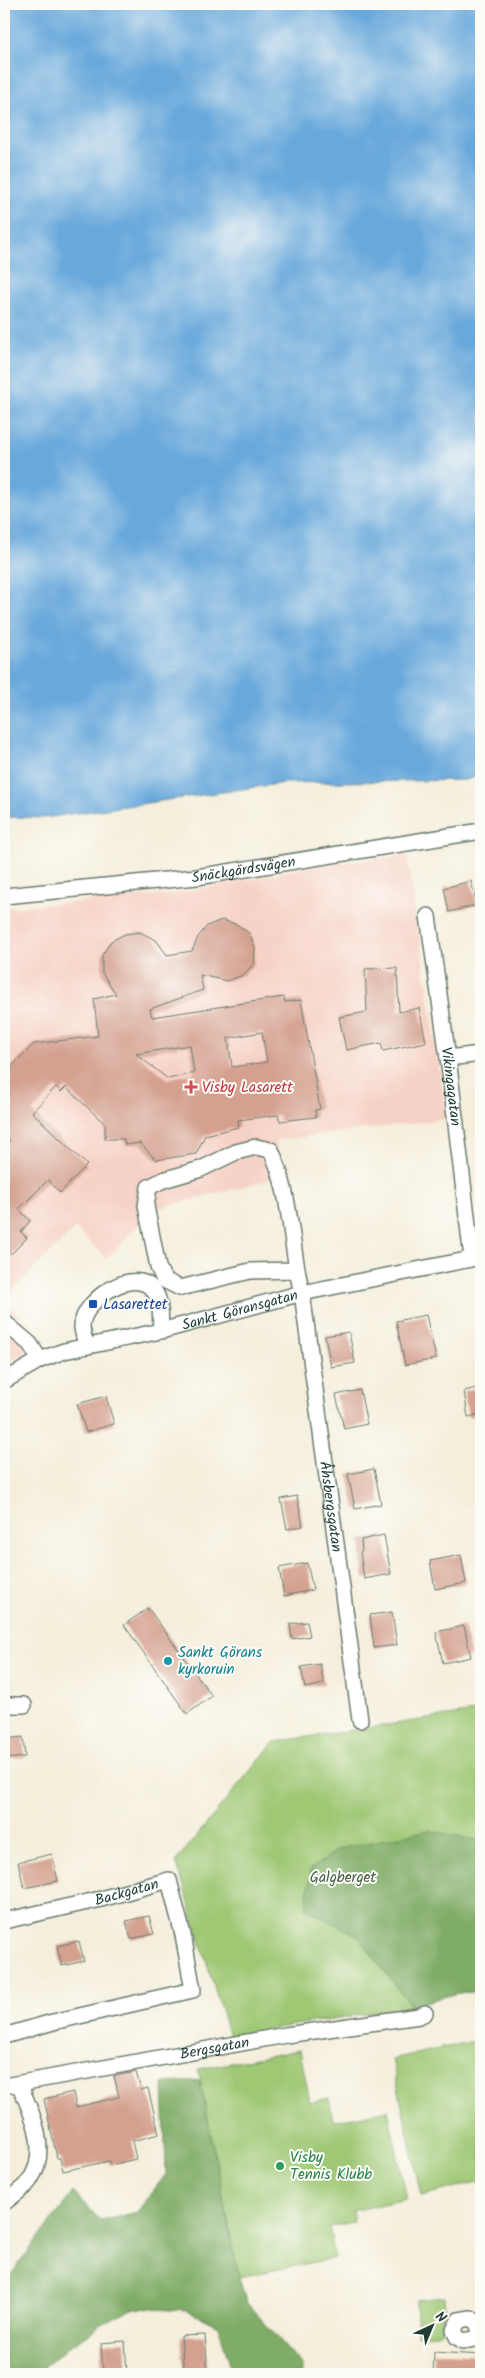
<svg xmlns="http://www.w3.org/2000/svg" width="485" height="2378" font-family="Kalam,sans-serif">
	<style>
		.built { fill: #f6d1c5 }
		.green { fill: #9fc874; stroke: #5f8254 }
		.forest { fill: #7fac66; stroke: #4f744d }
		.water { fill: #68a8db; stroke: #447288 }
		.building { fill: #d4a190; fill-rule: evenodd }
		.lines { fill: none; stroke-linecap: round; stroke-linejoin: round }
		.street-casing { stroke: #6a7b6e; stroke-width: 18 }
		.street { stroke: #fff; stroke-width: 15 }
		.health-dot { fill: #e0444e; stroke: #fdfcf7; stroke-width: 2 }
		.transit-dot { fill: #1a4fb4; stroke: #fdfcf7; stroke-width: 2 }
		.culture-dot { fill: #0f9aa8; stroke: #fdfcf7; stroke-width: 2 }
		.leisure-dot { fill: #2e9e5b; stroke: #fdfcf7; stroke-width: 2 }
		.labels { text-anchor: middle; stroke-width: 4; stroke-linejoin: round; paint-order: stroke }
		.street-label { font-size: 15px; fill: #1f3d34; stroke: #fdfcf7 }
		.health-label { font-size: 15px; fill: #be3a42; stroke: #fdfcf7; text-anchor: start }
		.transit-label { font-size: 15px; fill: #164399; stroke: #fdfcf7; text-anchor: start }
		.culture-label { font-size: 15px; fill: #0d838f; stroke: #fdfcf7; text-anchor: start }
		.park-label { font-size: 15px; fill: #3f6044; stroke: #fdfcf7 }
		.leisure-label { font-size: 15px; fill: #27864d; stroke: #fdfcf7; text-anchor: start }
	</style>
	<rect width="100%" height="100%" fill="#fdfcf7"/>
	<filter id="ink" filterUnits="userSpaceOnUse"><feTurbulence type="fractalNoise" baseFrequency=".02" numOctaves="2"/><feDisplacementMap in="SourceGraphic" scale="10" xChannelSelector="R" yChannelSelector="G"/><feConvolveMatrix kernelMatrix="1 2 1 2 8 2 1 2 1" color-interpolation-filters="sRGB"/></filter>
	<filter id="wash" filterUnits="userSpaceOnUse"><feTurbulence type="fractalNoise" baseFrequency=".0096" numOctaves="4" result="noise"/><feDisplacementMap in="SourceGraphic" scale="20" xChannelSelector="R" yChannelSelector="G"/><feGaussianBlur stdDeviation="1.12" result="paint"/><feColorMatrix in="noise" values="0 0 0 0 0 0 0 0 0 0 0 0 0 0 0 0 0 1.4 0 .05"/><feComposite in="paint" operator="in"/></filter>
	<g filter="url(#wash)">
		<rect width="100%" height="100%" fill="#f4eedb"/>
		<g class="built">
			<path d="M407,855L447,1119L277,1140L276,1178L152,1210L107,1259L75,1228L4,1299V908L173,894L310,867Z"/>
			<path d="M4,1300L42,1344L4,1364Z"/>
		</g>
		<g class="green">
			<path d="M481,1711V1991L457,1993L411,2006L229,2036L176,1861L274,1742Z"/>
			<path d="M479,2040L481,2052V2181L421,2196L392,2059Z"/>
			<path d="M300,2050L310,2102L329,2098L333,2121L388,2110L407,2199L352,2211L354,2222L329,2227L335,2258L239,2277L198,2069Z"/>
			<path d="M444,2297C446,2309 440,2318 442,2331L437,2334L418,2335L416,2300Z"/>
		</g>
		<g class="forest">
			<path d="M428,1830L481,1841V1991L457,1993L411,2006L358,1936L306,1908L311,1869L338,1849Z"/>
			<path d="M200,2081L239,2277L246,2302L302,2365V2374H233L218,2326L187,2311L135,2308L102,2324L73,2344L44,2366L41,2374H4V2284L73,2192L101,2221L137,2212L166,2174L163,2083Z"/>
		</g>
		<path class="water" d="M4,4H481V775L466,780L284,783L44,818L4,817Z"/>
		<g id="blocks">
			<g class="building">
				<path d="M471,881L477,905L449,912L444,888Z"/>
				<path d="M222,920L238,925L250,934L255,948L254,964L243,975L227,981L200,975L203,990L150,1009L152,1017L284,997L285,1002L301,1000L320,1109L315,1110L316,1117L280,1121L278,1115L238,1120L239,1127L205,1135L196,1154L156,1160L140,1143L125,1145L124,1139H105V1124L66,1087L61,1092L56,1087L32,1112L87,1165L60,1193L48,1180L19,1209L30,1221L21,1232L27,1238L11,1254L4,1247V1148L10,1141L4,1135V1103L7,1101L12,1066L34,1044L98,1036L94,999L116,994L102,973V955L111,941L125,934L140,932L156,940L167,955L192,951L198,937L207,926ZM262,1032L267,1062L232,1067L228,1038ZM190,1045L194,1073L168,1079L136,1054Z"/>
				<path d="M397,968L399,1012L419,1008L426,1042L383,1051L381,1043L346,1050L339,1017L367,1012L365,969Z"/>
				<path d="M426,1315L436,1359L405,1365L396,1321Z"/>
				<path d="M349,1332L355,1363L331,1367L325,1336Z"/>
				<path d="M481,1387V1414L468,1417L464,1391Z"/>
				<path d="M360,1390L367,1424L344,1429L336,1395Z"/>
				<path d="M106,1396L114,1424L86,1432L77,1404Z"/>
				<path d="M374,1469L381,1504L355,1509L348,1474Z"/>
				<path d="M297,1496L303,1526L287,1529L281,1499Z"/>
				<path d="M384,1535L391,1574L364,1579L360,1552L362,1551L361,1540Z"/>
				<path d="M461,1555L466,1583L435,1589L430,1561Z"/>
				<path d="M307,1563L313,1590L284,1596L279,1568Z"/>
				<path d="M148,1608L212,1696L187,1714L124,1625Z"/>
				<path d="M392,1612L397,1645L374,1648L370,1615Z"/>
				<path d="M307,1622L310,1636L292,1639L290,1624Z"/>
				<path d="M464,1626L471,1657L443,1663L436,1632Z"/>
				<path d="M320,1664L324,1684L305,1688L301,1667Z"/>
				<path d="M23,1737L25,1757L4,1759V1739Z"/>
				<path d="M52,1854L58,1881L24,1888L18,1862Z"/>
				<path d="M149,1916L154,1934L131,1939L126,1921Z"/>
				<path d="M79,1941L84,1961L62,1966L57,1946Z"/>
				<path d="M136,2072L141,2090L148,2088L159,2134L132,2141L136,2159L110,2165L109,2161L63,2171L60,2158H57L44,2099L73,2092L76,2107L119,2097L114,2076Z"/>
				<path d="M205,2335L208,2374H184L181,2336Z"/>
				<path d="M125,2341L127,2374H103L101,2343Z"/>
				<path d="M434,2352L481,2355V2374H433Z"/>
			</g>
		</g>
	</g>
	<g filter="url(#ink)">
		<use href="#blocks" fill-opacity="0" stroke="#6a7b6e" stroke-width="1"/>
		<g class="lines">
			<g class="street-casing">
				<g id="street">
					<path id="s1" d="M4,896L197,877L481,831"/>
					<path id="s2" d="M428,916L448,1058L472,1258"/>
					<path d="M448,1058L481,1054"/>
					<path id="s3" d="M296,1270L250,1271L180,1288L164,1280L158,1267L146,1206L149,1187L163,1180L201,1169L236,1152L256,1147L271,1150C292,1195 290,1246 302,1293L360,1720"/>
					<path d="M4,1322L30,1344L40,1360"/>
					<path d="M86,1345C85,1339 82,1332 82,1326C82,1299 141,1260 157,1296C162,1306 160,1320 161,1331"/>
					<path id="s4" d="M4,1381L40,1360L64,1351L161,1331L302,1293L481,1257"/>
					<path d="M4,1705H24"/>
					<path id="s5" d="M4,1921L101,1899L169,1880L183,1935L193,1990L53,2022L4,2036"/>
					<path id="s6" d="M4,2086L286,2035L419,2016L425,2013"/>
					<path d="M4,2203C12,2196 25,2188 30,2180C50,2151 32,2112 19,2084"/>
					<path d="M481,2335L477,2323L471,2318L459,2320L454,2330L457,2337L463,2341L481,2338"/>
				</g>
			</g>
			<use href="#street" class="street"/>
		</g>
	</g>
	<path class="health-dot" d="M188.5 1079.5h5v5h5v5h-5v5h-5v-5h-5v-5h5z"/>
	<rect class="transit-dot" x="88" y="1299" width="10" height="10" rx="2.5"/>
	<circle class="culture-dot" cx="168" cy="1661" r="5"/>
	<circle class="leisure-dot" cx="280" cy="2166" r="5"/>
	<g class="labels">
		<g class="street-label">
			<text dy="5" stroke="none"><textPath href="#s1" startOffset="241">Snäckgärdsvägen</textPath></text>
			<text dy="5" stroke="none"><textPath href="#s2" startOffset="172">Vikingagatan</textPath></text>
			<text dy="5" stroke="none"><textPath href="#s4" startOffset="248">Sankt Göransgatan</textPath></text>
			<text dy="5" stroke="none"><textPath href="#s3" startOffset="724">Åhsbergsgatan</textPath></text>
			<text dy="5" stroke="none"><textPath href="#s5" startOffset="126">Backgatan</textPath></text>
			<text dy="5" stroke="none"><textPath href="#s6" startOffset="214">Bergsgatan</textPath></text>
		</g>
		<g class="health-label">
			<text x="202" y="1092">Visby Lasarett</text>
		</g>
		<g class="transit-label">
			<text x="103" y="1309">Lasarettet</text>
		</g>
		<g class="culture-label">
			<text x="178" y="1657">Sankt Görans<tspan x="178" dy="17">kyrkoruin</tspan></text>
		</g>
		<g class="park-label">
			<text x="343" y="1882">Galgberget</text>
		</g>
		<g class="leisure-label">
			<text x="290" y="2162">Visby<tspan x="290" dy="17">Tennis Klubb</tspan></text>
		</g>
	</g>
	<rect width="485" height="2378" fill="none" stroke="#fdfcf7" stroke-width="20"/>
	<g transform="translate(432 2326) rotate(44)" stroke="#fdfcf7" stroke-width="4" paint-order="stroke">
	<path d="M0-4L9 19L0 12L-9 19Z" fill="#1f3d34"/>
	<text y="-8" font-size="14" font-weight="bold" text-anchor="middle" fill="#1f3d34">N</text>
	</g>
</svg>
